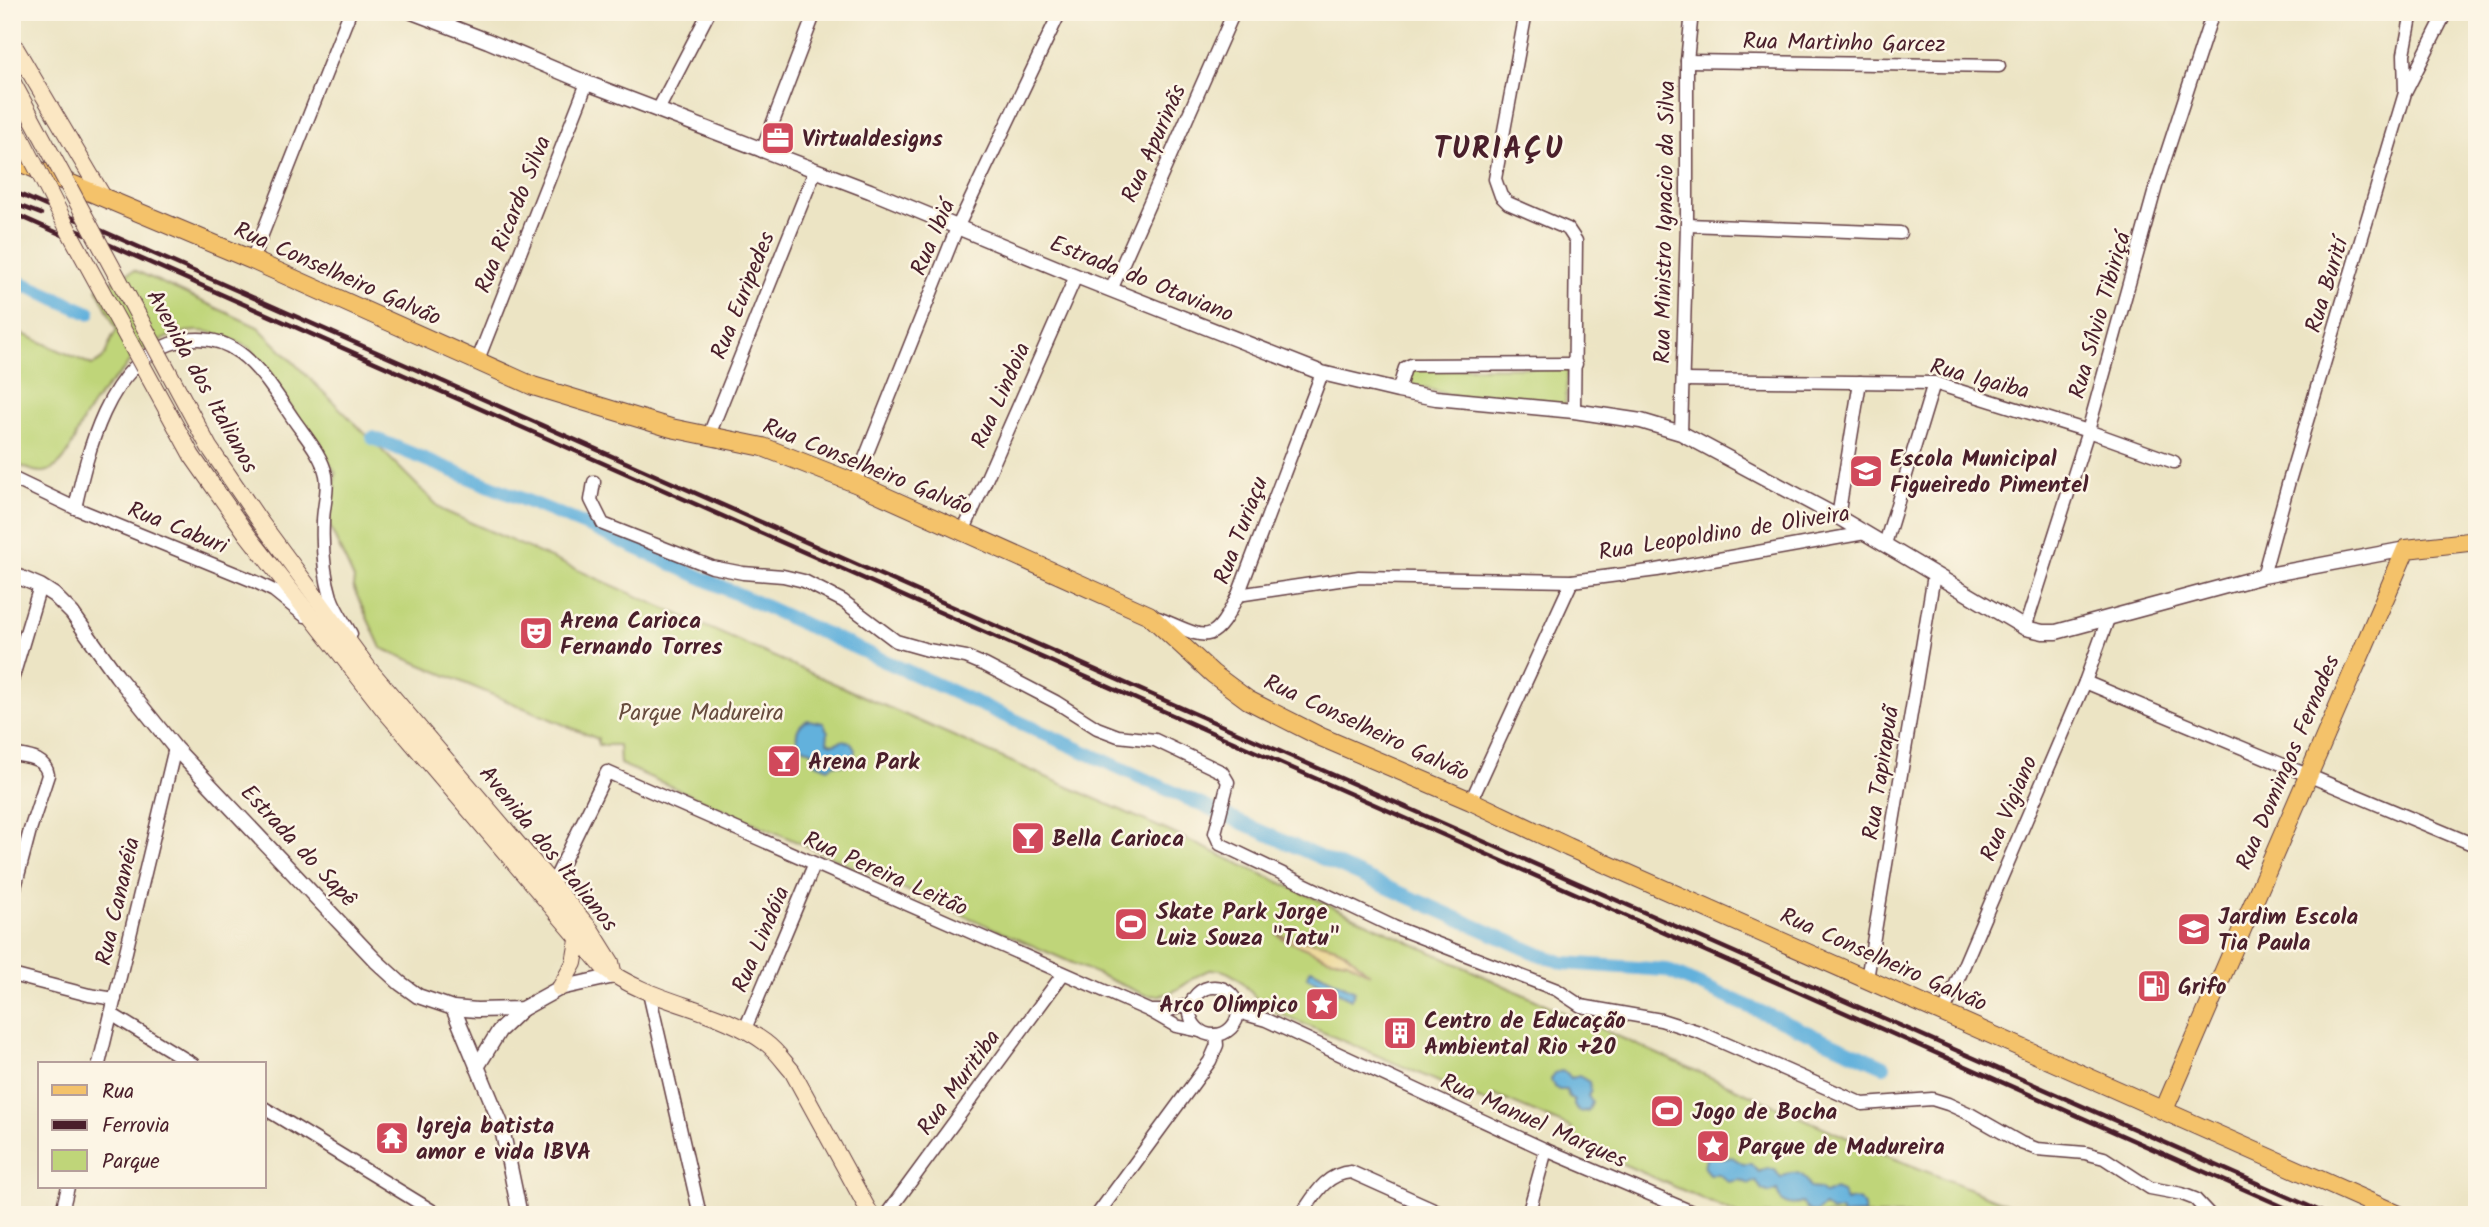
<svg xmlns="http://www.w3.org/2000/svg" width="2489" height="1227" font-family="Kalam,sans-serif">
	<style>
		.green { fill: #bfd579; stroke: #847a52; stroke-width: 2 }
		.sand { fill: #eeda9e; stroke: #9c7c64; stroke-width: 2 }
		.water { fill: #62b1dc; stroke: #566884; stroke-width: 2 }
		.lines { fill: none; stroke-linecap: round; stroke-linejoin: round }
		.canal { stroke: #62b1dc; stroke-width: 14 }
		.minor-casing { stroke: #623d42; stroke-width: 15 }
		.tertiary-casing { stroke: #623d42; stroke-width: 17 }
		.secondary-casing { stroke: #623d42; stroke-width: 18 }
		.primary-casing { stroke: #623d42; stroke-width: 20 }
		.minor { stroke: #fff; stroke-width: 12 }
		.tertiary { stroke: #fff; stroke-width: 14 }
		.secondary { stroke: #fbe7c3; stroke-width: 16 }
		.primary { stroke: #f4c26a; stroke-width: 18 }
		.rail { stroke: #4a1f2b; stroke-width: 4.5 }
		.secondary-bridge-casing { stroke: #623d42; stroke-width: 18; stroke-linecap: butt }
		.secondary-bridge { stroke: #fbe7c3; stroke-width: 16 }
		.labels { text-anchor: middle; stroke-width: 5; stroke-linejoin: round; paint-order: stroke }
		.street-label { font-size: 23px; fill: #4a1f2b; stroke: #fcf5e5 }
		.poi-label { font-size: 23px; font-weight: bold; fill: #4a1f2b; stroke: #fcf5e5; text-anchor: start }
		.park-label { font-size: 23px; fill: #674c3e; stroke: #fcf5e5 }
		.district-label { font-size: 30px; font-weight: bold; letter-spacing: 2px; fill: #4a1f2b; stroke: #fcf5e5 }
	</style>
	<rect width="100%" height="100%" fill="#fcf5e5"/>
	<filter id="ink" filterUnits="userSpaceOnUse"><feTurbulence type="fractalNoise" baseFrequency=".0143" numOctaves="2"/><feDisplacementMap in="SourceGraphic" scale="14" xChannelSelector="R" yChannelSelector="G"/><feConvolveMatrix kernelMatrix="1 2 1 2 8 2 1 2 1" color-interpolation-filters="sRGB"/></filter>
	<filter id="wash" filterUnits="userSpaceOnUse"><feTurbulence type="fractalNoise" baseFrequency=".00686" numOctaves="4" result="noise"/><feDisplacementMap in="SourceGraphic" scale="28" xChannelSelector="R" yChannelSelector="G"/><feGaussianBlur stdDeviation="1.57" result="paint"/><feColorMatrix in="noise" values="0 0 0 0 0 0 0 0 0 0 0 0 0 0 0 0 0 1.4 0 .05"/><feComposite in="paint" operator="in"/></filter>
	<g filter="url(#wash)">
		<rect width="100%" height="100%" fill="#ece4c4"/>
		<g class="green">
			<path d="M134,270L258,327L442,510L1168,831L1531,998L1893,1158L2035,1215H1739L1568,1140L1572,1128L1494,1095L1490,1104L1264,1007C1255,998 1247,986 1237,978C1207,956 1195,982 1172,992C1163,996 1155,996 1145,995L620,764L619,745H598V739L381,648L353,587L354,579L328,523L336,473L251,349C217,330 191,323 156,343C148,347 139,351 133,357C129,360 127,366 123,370C109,385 96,397 86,415C74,434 71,462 48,471C36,475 23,466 12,462V329L92,365C110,359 106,342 117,330L97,289Z"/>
			<path d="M1568,367L1565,407L1464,398L1406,384L1408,368Z"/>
		</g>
		<path class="sand" d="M1276,933C1296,943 1319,939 1340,949C1353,955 1359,966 1370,974L1347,961L1328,958L1283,939Z"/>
		<g class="water">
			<path d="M808,720L823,723L828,732L827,742L833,744L844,740L851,743L855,750L853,761L846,765L835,764L828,768L816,763L813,752L799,745C794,735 797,725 808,720Z"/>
			<path d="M1311,969L1355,991L1351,999L1307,977Z"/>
			<path d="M1561,1071L1567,1073L1571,1078L1579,1076L1589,1082L1591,1090L1588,1096L1592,1102L1589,1110C1580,1114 1573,1110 1574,1100L1569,1097L1566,1090H1559L1554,1087L1551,1079L1555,1073Z"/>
			<path d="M1716,1154L1723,1159L1732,1157L1743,1164H1752L1759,1172L1767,1168L1775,1170L1781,1178C1794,1168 1806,1173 1810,1188L1820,1189L1825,1194L1835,1189L1842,1192L1846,1201C1857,1196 1866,1202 1864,1214L1843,1215L1841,1210L1831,1212L1824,1206L1817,1212L1809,1211L1802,1203C1789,1208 1779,1202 1777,1190L1770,1193L1762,1190L1756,1181L1749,1184L1740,1180L1728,1182L1719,1174H1709L1704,1168L1706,1158Z"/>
		</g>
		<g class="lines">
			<g class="canal">
				<path d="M12,279L89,313"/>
				<path d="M373,438L588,526L1186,798L1538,954L1564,963L1666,970L1884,1066"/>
			</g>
		</g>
	</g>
	<g filter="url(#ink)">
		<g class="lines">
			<g class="minor-casing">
				<g id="minor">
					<path d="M1526,12L1495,179L1501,196L1508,203L1568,229L1576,241L1574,411"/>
					<path d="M1687,61L1999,66"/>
					<path d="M2405,92L2404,54L2412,12"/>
					<path d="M658,110L709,12"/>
					<path d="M762,151L815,12"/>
					<path d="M1687,225L1900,233"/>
					<path d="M252,260L350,12"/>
					<path d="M1111,290L1234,12"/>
					<path d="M477,362L587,83"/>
					<path d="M1683,380L1934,383L2088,431L2174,462"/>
					<path d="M1398,391L1405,368L1411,365L1576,364"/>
					<path d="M1681,433L1687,225V61L1692,12"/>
					<path d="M709,435L815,171"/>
					<path d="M12,478L75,508L256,582L274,591L305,616"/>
					<path d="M594,482L591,500L603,524L712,567L743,573L783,576L804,581L843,601L896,641L928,650L966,657L985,665L1056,702L1097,728L1118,736L1155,740L1222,772L1228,782L1215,833L1220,844L1394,927L1557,990L1581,1006L1661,1020L1699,1032L1863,1104L1932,1099L1948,1104L1970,1114L2021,1143L2037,1149L2085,1153L2104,1158L2150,1188L2182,1194L2195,1199L2210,1215"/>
					<path d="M855,483L957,228L1060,12"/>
					<path d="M75,508C88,450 108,366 170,344C235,322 263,375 294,420C305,436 322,455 326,475C329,490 323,507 323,522C322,546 324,574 331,597C335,609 344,622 351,634"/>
					<path d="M1838,517L1860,382"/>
					<path d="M963,532L1076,276"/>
					<path d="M1885,544L1934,383"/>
					<path d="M2263,576L2289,481L2405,93L2446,12"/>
					<path d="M1238,595L1359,577L1572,581L1657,570L1865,533"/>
					<path d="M1158,618C1208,639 1212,648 1238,595L1322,373"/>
					<path d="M2025,628L2088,431L2156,186L2213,12"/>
					<path d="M12,680L40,586"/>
					<path d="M2085,682L2477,846"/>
					<path d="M12,754C27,757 45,757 48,775L30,830L14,891"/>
					<path d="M1471,801L1572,581"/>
					<path d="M553,883L607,772L1150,1011L1176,1026L1200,1031"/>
					<path d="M12,975L89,995L115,999"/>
					<path d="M1867,979L1934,575"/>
					<circle cx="1214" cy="1011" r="24"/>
					<path d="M649,993L700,1215"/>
					<path d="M1150,1011H1166L1191,1004"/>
					<path d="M1238,1012L1266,1020L1546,1150L1699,1215"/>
					<path d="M1944,1012L2085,682L2108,619"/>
					<path d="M111,1014L193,1064"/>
					<path d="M745,1029L814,865"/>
					<path d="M99,1064L175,748"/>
					<path d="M264,1108L439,1215"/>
					<path d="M61,1215L68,1187"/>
					<path d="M886,1215L1063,974"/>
					<path d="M1097,1215L1210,1061L1217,1045L1216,1035"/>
					<path d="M1301,1215C1315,1195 1325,1174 1351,1172L1447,1215"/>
					<path d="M1528,1215L1546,1150"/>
				</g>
			</g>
			<g class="tertiary-casing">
				<g id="tertiary">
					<path d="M412,12L488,41L587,83L870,191L1076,276L1322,373L1398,391L1436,398L1574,411L1641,421L1681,433L1838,517L2025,628L2043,632H2056L2263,576L2406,549"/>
					<path d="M12,574L40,586L54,595L72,613L117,676L175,748L376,961L400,983L418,996L453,1008L477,1010L522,1009L560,988L614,976"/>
					<path d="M453,1008L501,1124L520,1215"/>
					<path d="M477,1067L499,1031L522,1009"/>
				</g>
			</g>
			<g class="secondary-casing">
				<g id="secondary">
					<path d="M12,42L104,198"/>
					<path d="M259,520L369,669L591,930L611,962L614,976"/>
					<path d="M246,533L385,711L603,967C651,1004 718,1007 766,1043C776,1050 784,1062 792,1071L871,1215"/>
					<path d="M560,988L574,963L578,940"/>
				</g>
			</g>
			<g class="primary-casing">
				<g id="primary">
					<path d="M12,159L252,260L533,386L671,428L763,447L855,483L1149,615L1213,674L1248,700L1321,737L1471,801L1568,847L2399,1215"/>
					<path d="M2164,1110L2406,549L2477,541"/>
				</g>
			</g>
			<use href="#minor" class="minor"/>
			<use href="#tertiary" class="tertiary"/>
			<use href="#secondary" class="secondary"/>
			<use href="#primary" class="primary"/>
			<g class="rail">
				<path d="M12,191L2329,1215"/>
				<path d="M12,203L41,214"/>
				<path d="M22,217L76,241"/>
				<path d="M67,226L2302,1215"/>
			</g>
			<g class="secondary-bridge-casing">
				<g id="secondary-bridge">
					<path d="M12,81L209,447L259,520"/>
					<path d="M12,120L70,233L192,456L246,533"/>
				</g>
			</g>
			<use href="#secondary-bridge" class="secondary-bridge"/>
		</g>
	</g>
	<defs>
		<g id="office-square" transform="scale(1.75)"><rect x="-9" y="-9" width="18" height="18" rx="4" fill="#d1495b" stroke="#fcf5e5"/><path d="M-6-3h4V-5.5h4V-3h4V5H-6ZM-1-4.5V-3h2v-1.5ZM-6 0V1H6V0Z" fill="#fff"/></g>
		<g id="school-square" transform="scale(1.75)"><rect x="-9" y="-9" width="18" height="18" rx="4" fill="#d1495b" stroke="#fcf5e5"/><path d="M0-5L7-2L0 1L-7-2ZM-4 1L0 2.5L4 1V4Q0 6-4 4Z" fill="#fff"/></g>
		<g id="theatre-square" transform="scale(1.75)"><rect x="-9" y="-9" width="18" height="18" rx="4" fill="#d1495b" stroke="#fcf5e5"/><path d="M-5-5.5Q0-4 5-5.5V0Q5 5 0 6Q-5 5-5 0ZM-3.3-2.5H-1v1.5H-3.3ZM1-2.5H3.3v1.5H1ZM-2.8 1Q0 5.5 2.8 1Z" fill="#fff"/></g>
		<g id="bar-square" transform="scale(1.75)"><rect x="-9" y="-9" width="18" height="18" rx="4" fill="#d1495b" stroke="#fcf5e5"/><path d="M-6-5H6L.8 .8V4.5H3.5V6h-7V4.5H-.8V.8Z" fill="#fff"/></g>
		<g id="stadium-square" transform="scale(1.75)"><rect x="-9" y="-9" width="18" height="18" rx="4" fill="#d1495b" stroke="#fcf5e5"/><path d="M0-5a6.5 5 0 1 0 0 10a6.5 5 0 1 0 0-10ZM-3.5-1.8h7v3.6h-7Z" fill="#fff"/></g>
		<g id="fuel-square" transform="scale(1.75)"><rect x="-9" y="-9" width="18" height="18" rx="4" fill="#d1495b" stroke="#fcf5e5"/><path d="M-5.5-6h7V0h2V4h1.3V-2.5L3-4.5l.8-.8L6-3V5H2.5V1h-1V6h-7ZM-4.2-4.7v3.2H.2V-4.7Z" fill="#fff"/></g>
		<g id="sight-square" transform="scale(1.75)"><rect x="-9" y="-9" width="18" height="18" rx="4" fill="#d1495b" stroke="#fcf5e5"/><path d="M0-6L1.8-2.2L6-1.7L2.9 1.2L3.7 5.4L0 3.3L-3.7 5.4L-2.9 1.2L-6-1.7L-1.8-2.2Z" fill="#fff"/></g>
		<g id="building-square" transform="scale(1.75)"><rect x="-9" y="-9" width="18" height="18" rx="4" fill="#d1495b" stroke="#fcf5e5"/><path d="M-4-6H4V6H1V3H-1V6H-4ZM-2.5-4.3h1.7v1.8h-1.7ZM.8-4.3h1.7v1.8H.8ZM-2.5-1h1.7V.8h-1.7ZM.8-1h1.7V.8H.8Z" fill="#fff"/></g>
		<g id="temple-square" transform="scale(1.75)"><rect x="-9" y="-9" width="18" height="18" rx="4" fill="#d1495b" stroke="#fcf5e5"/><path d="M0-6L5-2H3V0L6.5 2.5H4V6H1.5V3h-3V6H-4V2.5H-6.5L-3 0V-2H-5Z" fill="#fff"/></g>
	</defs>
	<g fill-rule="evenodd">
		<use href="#office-square" x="778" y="138"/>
		<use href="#school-square" x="1866" y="471"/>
		<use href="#theatre-square" x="536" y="633"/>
		<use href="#bar-square" x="784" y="761"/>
		<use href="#bar-square" x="1028" y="838"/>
		<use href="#stadium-square" x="1131" y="924"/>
		<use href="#school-square" x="2194" y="929"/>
		<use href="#fuel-square" x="2154" y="986"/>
		<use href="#sight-square" x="1322" y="1004"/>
		<use href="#building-square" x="1400" y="1033"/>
		<use href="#stadium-square" x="1667" y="1111"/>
		<use href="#temple-square" x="392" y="1138"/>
		<use href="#sight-square" x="1713" y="1146"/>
	</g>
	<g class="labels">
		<g class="street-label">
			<text transform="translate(1844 42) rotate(1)" y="8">Rua Martinho Garcez</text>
			<text transform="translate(1153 143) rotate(-66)" y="8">Rua Apurinãs</text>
			<text transform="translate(512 214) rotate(-68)" y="8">Rua Ricardo Silva</text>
			<text transform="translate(1664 222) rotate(-89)" y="8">Rua Ministro Ignacio da Silva</text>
			<text transform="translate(932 237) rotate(-67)" y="8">Rua Ibiá</text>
			<text transform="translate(338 273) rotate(24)" y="8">Rua Conselheiro Galvão</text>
			<text transform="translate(1142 278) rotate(22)" y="8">Estrada do Otaviano</text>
			<text transform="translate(2326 285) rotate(-73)" y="8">Rua Burití</text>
			<text transform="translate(742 295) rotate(-68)" y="8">Rua Euripedes</text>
			<text transform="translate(2099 315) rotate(-74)" y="8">Rua Sílvio Tibiriçá</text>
			<text transform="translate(1980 378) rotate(15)" y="8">Rua Igaiba</text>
			<text transform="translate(203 381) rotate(61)" y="8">Avenida dos Italianos</text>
			<text transform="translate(1000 395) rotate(-66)" y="8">Rua Lindoia</text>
			<text transform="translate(868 466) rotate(22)" y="8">Rua Conselheiro Galvão</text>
			<text transform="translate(178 527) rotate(22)" y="8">Rua Caburi</text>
			<text transform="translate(1240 530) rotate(-69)" y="8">Rua Turiaçu</text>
			<text transform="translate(1724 532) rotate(-9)" y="8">Rua Leopoldino de Oliveira</text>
			<text transform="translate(1367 727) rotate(25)" y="8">Rua Conselheiro Galvão</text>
			<text transform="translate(2287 762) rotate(-67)" y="8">Rua Domingos Fernades</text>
			<text transform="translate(1880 773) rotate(-81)" y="8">Rua Tapirapuã</text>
			<text transform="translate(2008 808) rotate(-67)" y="8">Rua Vigiano</text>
			<text transform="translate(299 845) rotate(47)" y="8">Estrada do Sapê</text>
			<text transform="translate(549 848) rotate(51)" y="8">Avenida dos Italianos</text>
			<text transform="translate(886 873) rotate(24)" y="8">Rua Pereira Leitão</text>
			<text transform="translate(117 901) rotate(-77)" y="8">Rua Cananéia</text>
			<text transform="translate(760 939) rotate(-67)" y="8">Rua Lindóia</text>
			<text transform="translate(1884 959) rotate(24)" y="8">Rua Conselheiro Galvão</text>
			<text transform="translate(958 1082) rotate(-54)" y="8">Rua Muritiba</text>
			<text transform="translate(1534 1120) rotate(24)" y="8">Rua Manuel Marques</text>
		</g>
		<g class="poi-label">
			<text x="802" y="146">Virtualdesigns</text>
			<text x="1890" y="466">Escola Municipal<tspan x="1890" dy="26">Figueiredo Pimentel</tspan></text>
			<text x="560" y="628">Arena Carioca<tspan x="560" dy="26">Fernando Torres</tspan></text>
			<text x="808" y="769">Arena Park</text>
			<text x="1052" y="846">Bella Carioca</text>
			<text x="1156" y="919">Skate Park Jorge<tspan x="1156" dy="26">Luiz Souza "Tatu"</tspan></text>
			<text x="2218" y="924">Jardim Escola<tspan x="2218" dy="26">Tia Paula</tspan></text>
			<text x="2178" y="994">Grifo</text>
			<text x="1298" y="1012" text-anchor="end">Arco Olímpico</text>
			<text x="1424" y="1028">Centro de Educação<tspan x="1424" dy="26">Ambiental Rio +20</tspan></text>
			<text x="1692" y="1119">Jogo de Bocha</text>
			<text x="416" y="1133">Igreja batista<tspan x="416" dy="26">amor e vida IBVA</tspan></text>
			<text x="1738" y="1154">Parque de Madureira</text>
		</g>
		<g class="park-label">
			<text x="701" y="720">Parque Madureira</text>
		</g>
		<g class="district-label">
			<text x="1499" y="158">TURIAÇU</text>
		</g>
	</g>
	<rect width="2489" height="1227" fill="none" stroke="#fcf5e5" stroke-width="42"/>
	<rect x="38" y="1062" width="228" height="126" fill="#fcf5e5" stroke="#b59f9b" stroke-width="2"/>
	<rect x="52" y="1085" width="35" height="10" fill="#f4c26a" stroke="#b59f9b" stroke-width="2"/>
	<text x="102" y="1098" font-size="21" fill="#4a1f2b">Rua</text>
	<rect x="52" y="1120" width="35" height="10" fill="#4a1f2b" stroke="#b59f9b" stroke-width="2"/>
	<text x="102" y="1132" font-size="21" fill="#4a1f2b">Ferrovia</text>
	<rect x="52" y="1150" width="35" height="21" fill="#bfd579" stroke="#b59f9b" stroke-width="2"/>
	<text x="102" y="1168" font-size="21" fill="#4a1f2b">Parque</text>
</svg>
